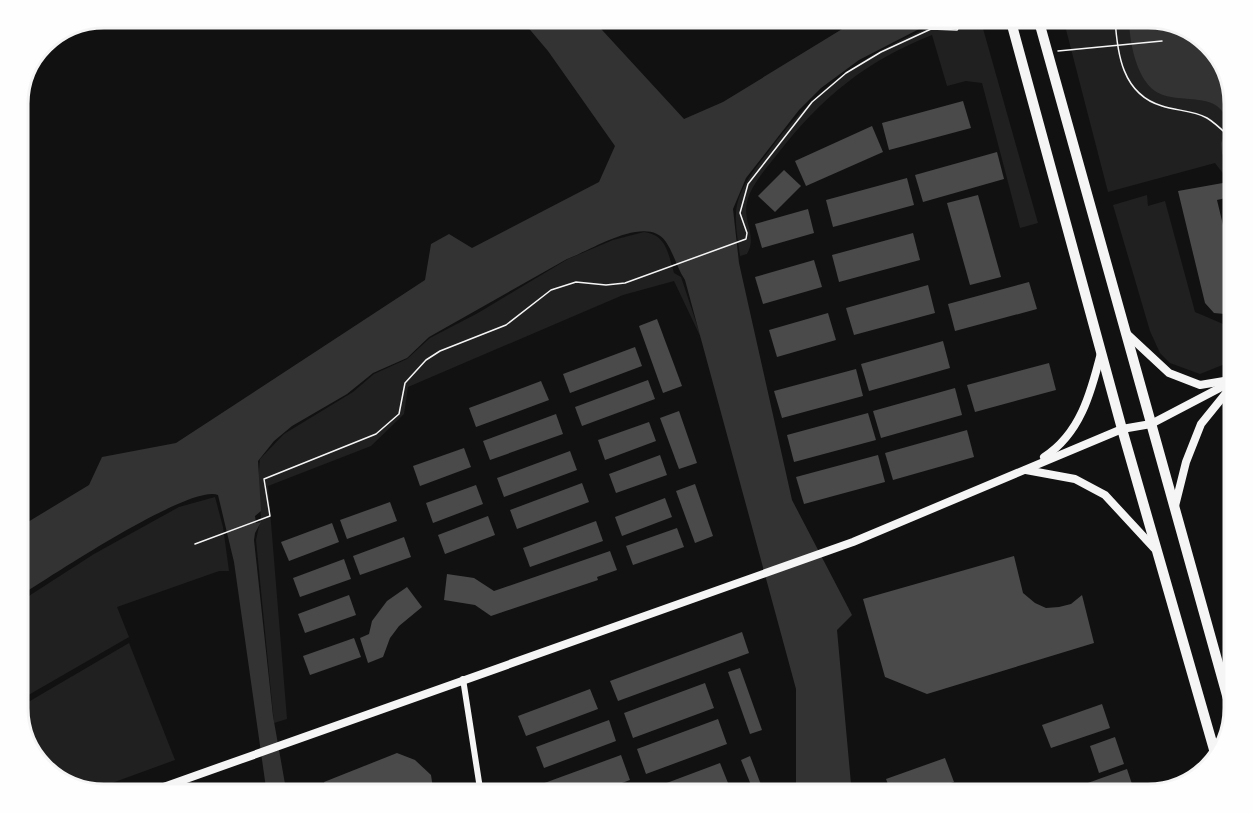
<svg xmlns="http://www.w3.org/2000/svg" width="1253" height="813" font-family="'DM Sans',sans-serif">
	<style>
		.green { fill: #202020 }
		.water { fill: #333 }
		.building { fill: #4a4a4a }
		.lines { fill: none; stroke-linecap: round; stroke-linejoin: round }
		.path { stroke: #f5f5f5; stroke-width: 1.5 }
		.minor { stroke: #f5f5f5; stroke-width: 6 }
		.tertiary { stroke: #f5f5f5; stroke-width: 8 }
		.primary { stroke: #f5f5f5; stroke-width: 10 }
		.rim { fill: none; stroke: #f5f5f5; stroke-width: 3 }
	</style>
	<rect width="100%" height="100%" fill="#111"/>
	<g class="green">
		<path d="M953,18H980L1038,223L1020,228L982,83L966,81L947,86L932,35C866,61 822,97 779,152C769,165 757,178 750,193C738,220 759,233 747,254L740,256C738,240 733,217 738,201C744,181 759,164 772,147C826,77 871,50 953,18Z"/>
		<path d="M1063,18H1149L1196,32L1224,61L1235,99V189L1215,163L1108,192Z"/>
		<path d="M1147,195L1148,206L1165,201L1195,312L1235,329V360L1200,374L1170,363L1160,353L1150,331L1113,205Z"/>
		<path d="M644,232C667,235 668,254 674,273L681,277L702,340L674,281L623,295L408,387L404,414L371,446L268,486L287,719L274,723L256,540L261,517L258,481L260,459L284,434L353,392L374,374L407,359L430,338L478,313L568,259L613,240Z"/>
		<path d="M215,497L223,527L229,571H219L117,607L129,637L18,701V603L94,554L179,507Z"/>
		<path d="M129,643L175,760L90,791L57,781L30,752L18,708Z"/>
	</g>
	<g class="water">
		<path d="M520,18H591L684,119L723,102L852,23V18H949L921,28L859,60L821,88L799,110L746,178L733,209L739,263L792,500L852,615L837,630L852,795H796V689L685,280C677,268 674,254 666,242C647,213 590,251 567,259L429,337L407,358L373,373L347,394L292,426L274,441L258,461L261,511L255,516L256,523L261,522L255,533L254,540L273,716L287,795H267L234,562L218,495C189,484 50,577 18,597V528L89,485L102,457L176,443L425,280L431,244L449,234L472,248L599,182L615,146L548,51Z"/>
		<path d="M1129,18H1149L1196,32L1223,61L1222,66L1225,67L1235,99V165L1222,154L1221,143L1228,126C1222,87 1179,107 1155,91C1136,78 1129,40 1129,18Z"/>
	</g>
	<g class="building">
		<path d="M963,101L971,128L889,150L882,123Z"/>
		<path d="M872,126L883,152L806,186L795,161Z"/>
		<path d="M997,152L1004,179L923,202L915,175Z"/>
		<path d="M784,170L801,186L775,212L758,196Z"/>
		<path d="M907,178L914,205L833,227L826,200Z"/>
		<path d="M1234,181L1235,196L1217,200L1235,275V315L1214,313L1205,303L1178,191Z"/>
		<path d="M978,195L1001,277L970,285L947,203Z"/>
		<path d="M808,209L814,233L762,248L755,224Z"/>
		<path d="M913,233L920,260L839,282L832,255Z"/>
		<path d="M814,260L822,287L763,304L755,277Z"/>
		<path d="M1029,282L1037,309L955,331L948,304Z"/>
		<path d="M928,285L935,313L854,335L846,308Z"/>
		<path d="M828,313L836,340L777,357L769,330Z"/>
		<path d="M657,319L682,386L663,393L639,326Z"/>
		<path d="M943,341L950,368L869,391L861,364Z"/>
		<path d="M635,347L642,366L570,393L563,374Z"/>
		<path d="M1049,363L1056,390L975,412L967,385Z"/>
		<path d="M856,369L863,396L782,418L774,391Z"/>
		<path d="M648,380L655,399L582,426L575,407Z"/>
		<path d="M541,381L549,400L476,427L469,408Z"/>
		<path d="M955,388L962,415L881,438L873,411Z"/>
		<path d="M679,411L697,463L679,469L660,418Z"/>
		<path d="M868,413L876,440L794,462L787,435Z"/>
		<path d="M556,414L563,434L490,460L483,441Z"/>
		<path d="M649,422L656,441L605,460L598,440Z"/>
		<path d="M967,430L974,457L893,480L885,453Z"/>
		<path d="M464,448L471,467L420,486L413,466Z"/>
		<path d="M570,451L577,470L504,497L497,478Z"/>
		<path d="M660,455L667,475L616,493L609,474Z"/>
		<path d="M878,455L885,482L804,504L796,477Z"/>
		<path d="M582,483L589,502L517,529L510,510Z"/>
		<path d="M695,484L713,536L695,543L676,491Z"/>
		<path d="M476,485L483,504L433,523L426,503Z"/>
		<path d="M665,498L672,517L622,536L615,517Z"/>
		<path d="M390,502L397,521L347,539L340,520Z"/>
		<path d="M488,516L495,535L445,554L438,535Z"/>
		<path d="M596,521L603,541L530,567L523,548Z"/>
		<path d="M332,523L339,542L289,561L281,542Z"/>
		<path d="M677,528L684,547L633,565L626,546Z"/>
		<path d="M404,537L411,557L360,575L353,556Z"/>
		<path d="M610,551L617,570L597,577L598,580L491,616L475,605L444,600L447,574L474,578L494,591Z"/>
		<path d="M1014,556L1023,593L1035,603L1046,608L1059,607L1071,604L1082,595L1094,643L927,694L885,677L863,599Z"/>
		<path d="M344,559L351,579L300,597L293,578Z"/>
		<path d="M407,587L422,607L399,626L390,638L383,657L368,663L360,638L369,634L372,621L387,601Z"/>
		<path d="M349,595L356,615L305,633L298,614Z"/>
		<path d="M742,632L749,653L618,701L610,681Z"/>
		<path d="M354,638L361,657L310,675L303,656Z"/>
		<path d="M740,668L762,730L750,734L728,672Z"/>
		<path d="M705,683L714,708L633,738L624,713Z"/>
		<path d="M590,689L598,709L526,736L518,716Z"/>
		<path d="M1102,704L1110,728L1051,748L1042,725Z"/>
		<path d="M718,719L727,744L646,774L637,749Z"/>
		<path d="M609,720L616,741L544,768L536,747Z"/>
		<path d="M1115,737L1124,764L1099,773L1090,746Z"/>
		<path d="M397,753L415,760L431,775L434,795H329L324,782Z"/>
		<path d="M621,755L630,780L590,795H543L539,785Z"/>
		<path d="M750,756L765,795H755L741,760Z"/>
		<path d="M945,758L954,782L916,795H892L886,779Z"/>
		<path d="M720,763L728,783L697,795H650L648,790Z"/>
		<path d="M1127,769L1135,793L1070,795L1068,790Z"/>
	</g>
	<g class="lines">
		<g class="path">
			<path d="M1115,18C1117,53 1122,94 1162,106C1176,111 1193,110 1207,118C1217,124 1226,134 1235,142"/>
			<path d="M1058,51L1162,41"/>
			<path d="M195,544L270,516L264,479L376,434L399,414L405,383L426,360L440,351L506,325L551,290L576,282L606,285L625,283L746,239L747,233L740,213L748,184L812,102L846,73L881,52L931,29L957,30L965,18"/>
		</g>
		<path class="minor" d="M463,679L481,795"/>
		<g class="tertiary">
			<path d="M1126,333L1169,373L1200,385L1230,380"/>
			<path d="M1044,457C1080,434 1091,393 1101,353"/>
			<path d="M1026,470L1075,479L1105,495L1154,548"/>
			<path d="M1175,506L1186,462L1201,424L1235,382"/>
			<path d="M141,795L853,542L1122,429L1151,424L1235,380"/>
		</g>
		<g class="primary">
			<path d="M1010,18L1122,429L1217,760"/>
			<path d="M1038,18L1233,717"/>
		</g>
	</g>
	<path d="M0 0H1253V813H0ZM104 28H1148A76 76 0 0 1 1224 104V708A76 76 0 0 1 1148 784H104A76 76 0 0 1 28 708V104A76 76 0 0 1 104 28Z" fill="#fefefe" fill-rule="evenodd"/>
	<path class="rim" d="M104 28H1148A76 76 0 0 1 1224 104V708A76 76 0 0 1 1148 784H104A76 76 0 0 1 28 708V104A76 76 0 0 1 104 28Z"/>
</svg>
